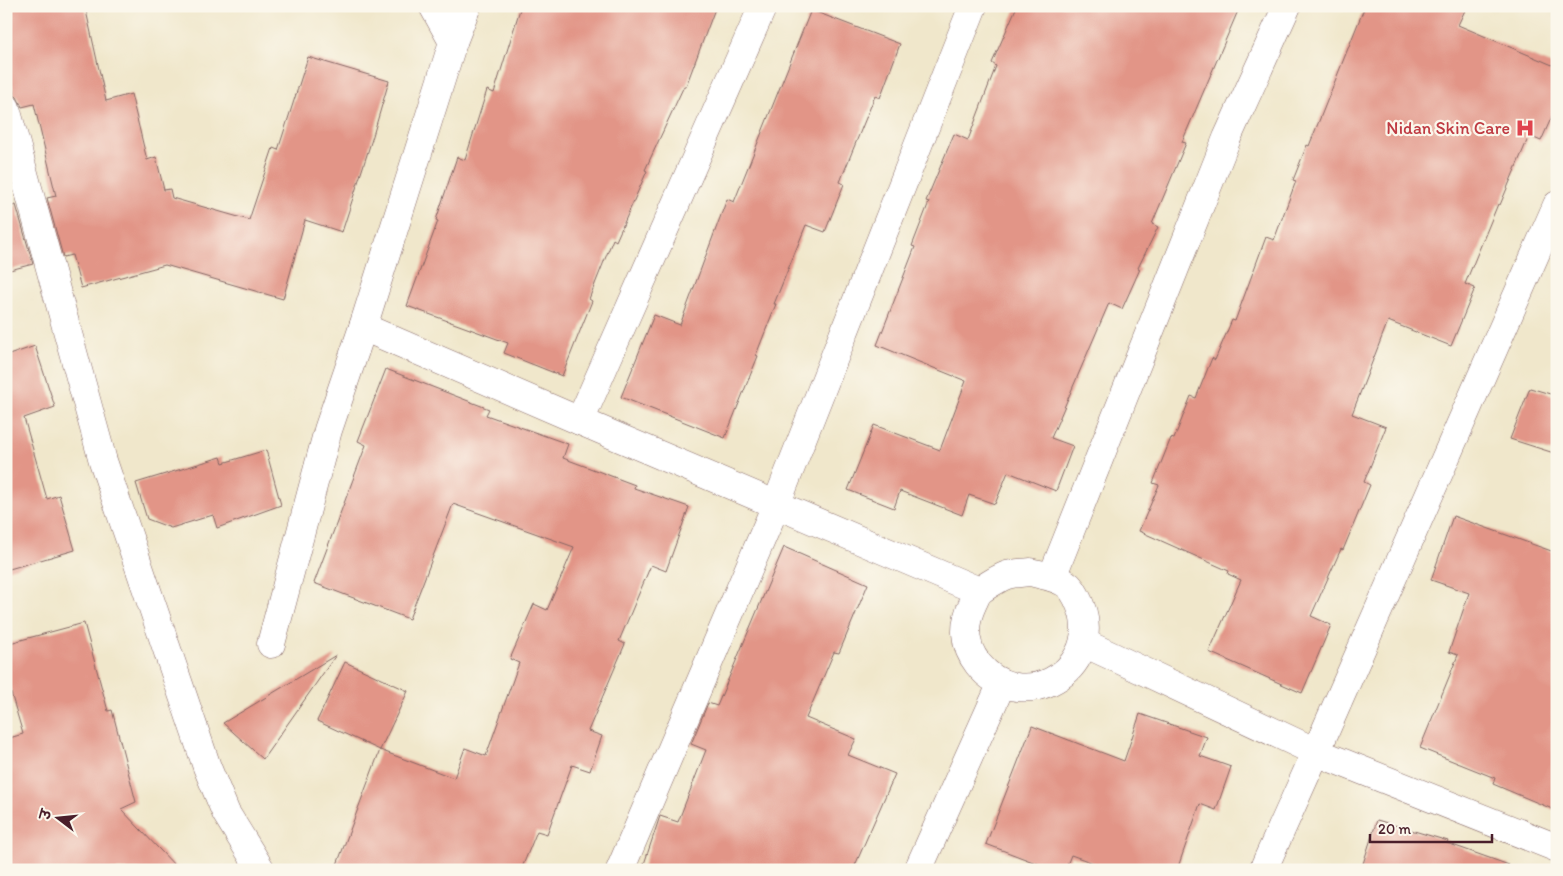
<svg xmlns="http://www.w3.org/2000/svg" width="1563" height="876" font-family="Itim,'Playpen Sans Deva',sans-serif">
	<style>
		.building { fill: #e29587 }
		.lines { fill: none; stroke-linecap: round; stroke-linejoin: round }
		.minor-casing { stroke: #846563; stroke-width: 29 }
		.minor { stroke: #fff; stroke-width: 28 }
		.labels { text-anchor: middle; stroke-width: 4.5; stroke-linejoin: round; paint-order: stroke }
		.health-label { font-size: 18px; fill: #be3a42; stroke: #fbf7ec; text-anchor: end }
	</style>
	<rect width="100%" height="100%" fill="#fbf7ec"/>
	<filter id="ink" filterUnits="userSpaceOnUse"><feTurbulence type="fractalNoise" baseFrequency=".02" numOctaves="2"/><feDisplacementMap in="SourceGraphic" scale="10" xChannelSelector="R" yChannelSelector="G"/><feConvolveMatrix kernelMatrix="1 2 1 2 8 2 1 2 1" color-interpolation-filters="sRGB"/></filter>
	<filter id="wash" filterUnits="userSpaceOnUse"><feTurbulence type="fractalNoise" baseFrequency=".0096" numOctaves="4" result="noise"/><feDisplacementMap in="SourceGraphic" scale="20" xChannelSelector="R" yChannelSelector="G"/><feGaussianBlur stdDeviation="1.12" result="paint"/><feColorMatrix in="noise" values="0 0 0 0 0 0 0 0 0 0 0 0 0 0 0 0 0 1.4 0 .05"/><feComposite in="paint" operator="in"/></filter>
	<g filter="url(#wash)">
		<rect width="100%" height="100%" fill="#f0e7cb"/>
		<g id="blocks">
			<g class="building">
				<path d="M6,6H85L106,101L131,94L147,160L156,157L164,190L170,189L172,198L249,220L273,148L278,150L308,57L389,81L372,139L342,232L305,220L283,299L165,265L81,288L72,255L63,257L47,198L56,196L34,104L22,107L17,97L14,95L6,61Z"/>
				<path d="M521,6H716L686,86H684L645,170L647,171L616,241L613,239L589,299L592,301L562,376L504,353L508,343L407,306L438,221L436,220L457,157L465,160L487,90L494,93Z"/>
				<path d="M1017,6H1240L1182,142L1186,143L1152,224L1158,227L1138,268L1140,269L1122,309L1109,303L1051,438L1073,446L1056,491L1008,472L995,504L969,495L962,515L900,491L894,508L848,490L874,425L940,450L966,381L877,345L915,247L912,246L929,202L926,201L954,134L968,140L996,66L992,63Z"/>
				<path d="M1365,6H1467L1458,25L1557,67V105L1541,141L1529,136L1500,205L1498,204L1465,284L1475,288L1451,346L1388,321L1352,414L1386,427L1364,482L1370,485L1343,550L1341,549L1311,616L1331,625L1302,693L1209,652L1241,580L1228,574L1229,571L1139,531L1159,485L1153,483L1171,438L1174,439L1191,396L1196,398L1212,358L1215,360L1232,320L1235,321L1266,237L1274,240L1296,181L1293,180L1307,145L1309,146Z"/>
				<path d="M811,10L900,44L880,98L875,96L852,152L840,182L844,184L825,232L806,225L774,304H776L756,355L758,356L725,438L621,397L654,315L680,325L727,199L734,202Z"/>
				<path d="M16,205L33,264L6,271V208Z"/>
				<path d="M35,346L55,407L24,418L47,499L59,495L75,550L6,570V356Z"/>
				<path d="M386,369L489,409L486,415L568,444L563,458L635,485L634,488L689,507L666,571L651,565L619,641L625,644L588,731L602,736L590,771L572,765L547,834L537,831L521,870H335L380,750L454,778L465,748L486,756L519,663L510,659L534,604L547,610L574,547L453,504L409,619L314,583L366,445L358,441Z"/>
				<path d="M1530,388L1557,396V454L1510,439Z"/>
				<path d="M266,450L281,505L217,528L213,515L171,528L147,519L136,483L221,457L223,463Z"/>
				<path d="M1453,516L1557,553V811L1493,784L1495,778L1420,748L1458,655L1449,652L1469,593L1431,580Z"/>
				<path d="M784,547L868,584L839,653L834,652L806,718L856,739L848,755L895,774L853,870H642L660,816L678,822L706,750L691,744L708,703L717,706Z"/>
				<path d="M84,623L108,711L112,710L136,802L121,809L179,870H6V739L23,734L6,676V644Z"/>
				<path d="M336,655L263,759L223,723L243,711Z"/>
				<path d="M345,662L408,691L380,750L317,721Z"/>
				<path d="M1140,714L1207,737L1200,756L1231,767L1216,810L1200,804L1177,870H1113L1071,855L1065,870H1054L986,844L1032,726L1124,761Z"/>
				<path d="M1377,820L1448,841L1447,843L1509,865L1508,870H1361Z"/>
			</g>
		</g>
	</g>
	<g filter="url(#ink)">
		<use href="#blocks" fill-opacity="0" stroke="#846563" stroke-width="1"/>
		<g class="lines">
			<g class="minor-casing">
				<g id="minor">
					<path d="M453,42L467,6"/>
					<path d="M6,108L103,461L207,767L226,813L261,870"/>
					<path d="M363,327L580,421L979,591"/>
					<path d="M580,421L763,6"/>
					<path d="M1030,572C1042,575 1059,577 1069,586C1076,593 1080,604 1083,613C1098,676 1018,715 978,664C963,645 963,624 973,603C975,599 977,593 981,590C986,586 1001,577 1007,575C1014,573 1023,573 1030,572Z"/>
					<path d="M1052,577L1227,138L1287,6"/>
					<path d="M1084,643L1316,752L1557,848"/>
					<path d="M271,644L328,430L363,327L453,42L433,6"/>
					<path d="M620,870L776,505L973,6"/>
					<path d="M918,870L1002,683"/>
					<path d="M1263,870L1316,752L1557,205"/>
				</g>
			</g>
			<use href="#minor" class="minor"/>
		</g>
	</g>
	<defs>
		<g id="hospital-bare" transform="scale(1.5)"><path d="M-5-5h3v3.5h4V-5h3V5h-3V1.5h-4V5h-3Z" fill="#e0444e" stroke="#fbf7ec" stroke-width="2.5" paint-order="stroke"/></g>
	</defs>
	<g fill-rule="evenodd">
		<use href="#hospital-bare" x="1525" y="128"/>
	</g>
	<g class="labels">
		<g class="health-label">
			<text x="1510" y="134">Nidan Skin Care</text>
		</g>
	</g>
	<rect width="1563" height="876" fill="none" stroke="#fbf7ec" stroke-width="25"/>
	<g transform="translate(58 818) rotate(286)" stroke="#fbf7ec" stroke-width="4" paint-order="stroke">
	<path d="M0-4L9 19L0 12L-9 19Z" fill="#4a1f2b"/>
	<text y="-8" font-size="14" font-weight="bold" text-anchor="middle" fill="#4a1f2b">उ</text>
	</g>
	<path d="M1370 834v8h122v-8" fill="none" stroke="#4a1f2b" stroke-width="2.5"/>
	<text x="1378" y="834" font-size="15" fill="#4a1f2b" stroke="#fbf7ec" stroke-width="4" paint-order="stroke">20 m</text>
</svg>
